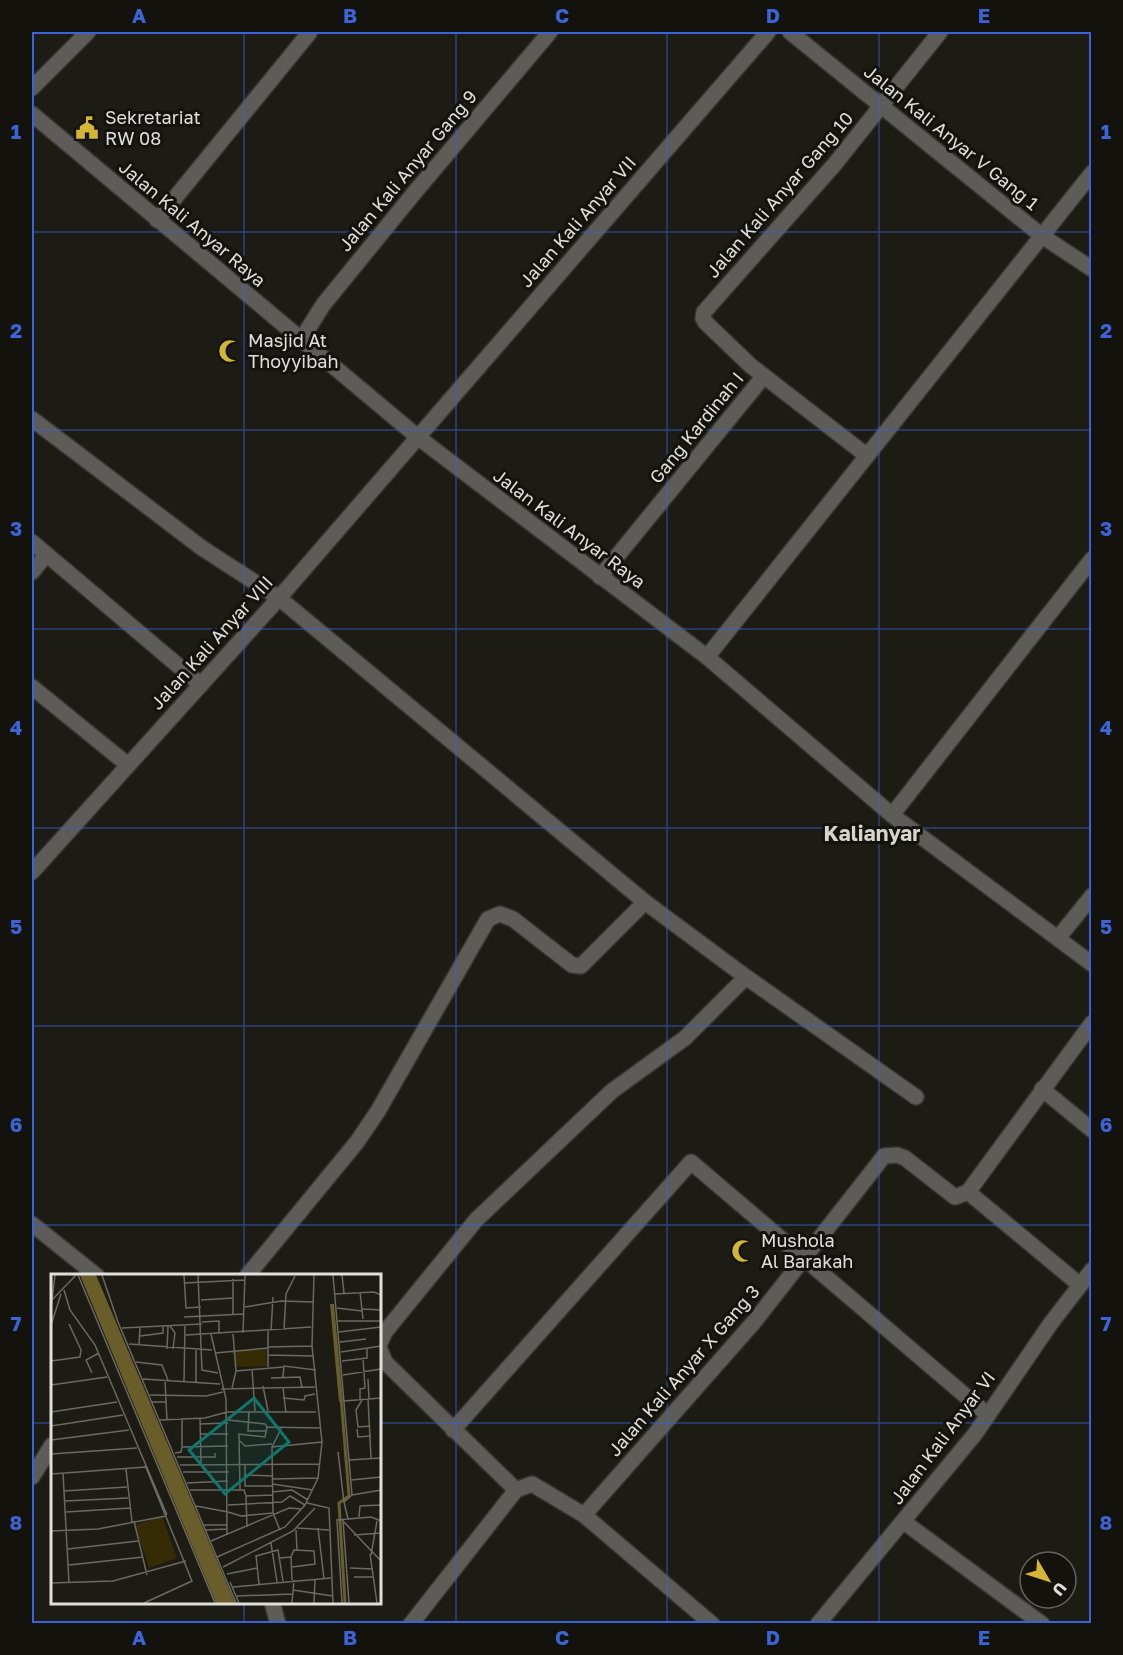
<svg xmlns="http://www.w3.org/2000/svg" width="1123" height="1655" font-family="'Golos Text',sans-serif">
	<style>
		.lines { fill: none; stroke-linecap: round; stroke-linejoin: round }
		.minor-casing { stroke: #373630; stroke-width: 18 }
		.minor { stroke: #5d5c59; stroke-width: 15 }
		.grid { fill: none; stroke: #3a64d8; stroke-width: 1.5; stroke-opacity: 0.55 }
		.labels { text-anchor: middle; stroke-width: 6; stroke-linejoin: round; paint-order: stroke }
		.poi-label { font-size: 18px; fill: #e0dfdb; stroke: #13120c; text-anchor: start }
		.street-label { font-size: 18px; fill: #e0dfdb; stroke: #13120c }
		.quarter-label { font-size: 21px; font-weight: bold; fill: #d6d4cb; stroke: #13120c }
		.inset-river { fill: none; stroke: #695d29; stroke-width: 3 }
		.inset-road { fill: none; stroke: #6a6964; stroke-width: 1.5 }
		.view { fill: #0f766e; fill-opacity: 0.15; stroke: #0f766e; stroke-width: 3 }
		.inset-edge { fill: none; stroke: #e0dfdb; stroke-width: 3 }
		.neatline { fill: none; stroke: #3a64d8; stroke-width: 2 }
		.grid-label { font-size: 20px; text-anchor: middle; font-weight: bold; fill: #3a64d8 }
	</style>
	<rect width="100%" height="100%" fill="#1c1b14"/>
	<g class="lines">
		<g class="minor-casing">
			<g id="minor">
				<path d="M790,32L1042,236L1092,269"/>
				<path d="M32,88L88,32"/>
				<path d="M32,114L419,438L707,657L892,815L1092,964"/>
				<path d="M157,220L310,32"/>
				<path d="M301,340L323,305L415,192L550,32"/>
				<path d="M32,419L202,548L279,598L645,902L746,977L685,1038L612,1091L476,1220L385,1332L380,1343"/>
				<path d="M866,455L751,366L705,322L703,318L704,312L834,165L940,32"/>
				<path d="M32,542L201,685"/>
				<path d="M32,572L46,555"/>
				<path d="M600,577L764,376"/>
				<path d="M707,657L1092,173"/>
				<path d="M32,687L128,765"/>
				<path d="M892,815L1092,559"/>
				<path d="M32,872L279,598L768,32"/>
				<path d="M1058,938L1092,896"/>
				<path d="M746,977L916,1097"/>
				<path d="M1042,1089L1092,1130"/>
				<path d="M968,1192L1080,1285"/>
				<path d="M32,1224L97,1276"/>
				<path d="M247,1276L357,1142L378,1111L488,919L500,914L513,919L572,965L581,966L645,902"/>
				<path d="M380,1350L385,1362L516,1490"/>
				<path d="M453,1430L691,1162L988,1415"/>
				<path d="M32,1477L52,1445"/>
				<path d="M584,1515L712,1624"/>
				<path d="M904,1522L1042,1624"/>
				<path d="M272,1602L278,1624"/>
				<path d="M411,1624L516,1490L532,1484L584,1515L754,1322L884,1156L897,1155L905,1158L955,1197L968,1192L1092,1023"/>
				<path d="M818,1624L975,1434L1051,1323L1092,1270"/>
			</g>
		</g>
		<use href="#minor" class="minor"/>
	</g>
	<path class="grid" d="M244,32V1276M456,32V1624M667,32V1624M879,32V1624M32,232H1092M32,430H1092M32,629H1092M32,828H1092M32,1026H1092M32,1225H1092M32,1423H52M380,1423H1092M244,1602V1624"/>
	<defs>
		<g id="civic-bare" transform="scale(1.8)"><path d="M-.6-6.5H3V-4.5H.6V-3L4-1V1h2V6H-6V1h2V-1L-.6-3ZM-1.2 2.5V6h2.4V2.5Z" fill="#d3b635" stroke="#13120c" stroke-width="2.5" paint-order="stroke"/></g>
		<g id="mosque-bare" transform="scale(1.8)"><path d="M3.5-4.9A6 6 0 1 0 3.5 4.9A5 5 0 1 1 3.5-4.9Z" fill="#d3b635" stroke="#13120c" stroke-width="2.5" paint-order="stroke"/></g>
	</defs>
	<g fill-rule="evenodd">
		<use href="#civic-bare" x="87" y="128"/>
		<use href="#mosque-bare" x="230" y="351"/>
		<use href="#mosque-bare" x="743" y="1251"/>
	</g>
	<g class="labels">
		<g class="poi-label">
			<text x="105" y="124">Sekretariat<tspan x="105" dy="21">RW 08</tspan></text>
			<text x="248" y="347">Masjid At<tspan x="248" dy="21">Thoyyibah</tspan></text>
			<text x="761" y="1247">Mushola<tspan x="761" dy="21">Al Barakah</tspan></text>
		</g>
		<g class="street-label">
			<text transform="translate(951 138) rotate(39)" y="6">Jalan Kali Anyar V Gang 1</text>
			<text transform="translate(408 171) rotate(-50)" y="6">Jalan Kali Anyar Gang 9</text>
			<text transform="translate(780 195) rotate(-49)" y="6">Jalan Kali Anyar Gang 10</text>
			<text transform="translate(578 222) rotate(-49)" y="6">Jalan Kali Anyar VII</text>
			<text transform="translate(192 224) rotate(40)" y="6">Jalan Kali Anyar Raya</text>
			<text transform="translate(697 428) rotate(-51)" y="6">Gang Kardinah I</text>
			<text transform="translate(569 529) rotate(37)" y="6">Jalan Kali Anyar Raya</text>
			<text transform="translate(212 643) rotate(-48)" y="6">Jalan Kali Anyar VIII</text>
			<text transform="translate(684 1371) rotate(-49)" y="6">Jalan Kali Anyar X Gang 3</text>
			<text transform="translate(943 1438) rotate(-53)" y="6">Jalan Kali Anyar VI</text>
		</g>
		<g class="quarter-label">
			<text x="872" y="841">Kalianyar</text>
		</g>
	</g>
	<g transform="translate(51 1274)">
		<rect width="330" height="330" fill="#1c1b14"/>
		<path d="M215,75L216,92L184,93L183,76ZM111,242L126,284L98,294L84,251Z" fill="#352c06"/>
		<path d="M29,1H45L184,329H165ZM279,30H283L292,127L288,128Z" fill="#695d29"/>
		<path class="inset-river" d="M290,123L298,222L288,229L294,329"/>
		<path class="inset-road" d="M27,1L164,329M51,1L67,48L185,329M133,1L135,34L150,33M147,1L151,96L167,99M282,1L301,221L293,228L297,245M291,1L293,19M133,9L194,6M13,16L19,36L44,71L116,241M309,18L312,45M284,20L323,18L330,21M150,26L182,24M0,27L25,1M194,33L230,27L263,28M286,34L311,37M0,35L4,1M311,35L330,36M182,40V5M133,43L193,40M287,47H330M151,48L168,47V60M0,51L10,20M119,52L124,59L122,75M71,54L151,50M233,56L235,20L244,2M220,57L222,23M288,58L330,53M192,59L194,1M160,60L175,125L176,261M135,61L260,53M89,62L112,59V52M289,68L315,65M78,70L161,76M88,71L89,53M217,73L261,72M116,75L117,52M145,76V108M290,78L330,72M164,79L217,74M217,81L263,82M0,87L29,83L30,76L18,50M291,87L316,84V75M85,88L111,91L117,106M217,93V57M201,95L204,137M185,97L232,93M41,99L35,86L48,79M292,101L330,95M232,103L233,92L265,96M220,104L249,103L251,114M92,105L169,110M317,105L318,125M133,107L134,51M0,111L56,103M212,112L217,137M181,114L185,97L182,60M232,114L235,139M170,115L264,113M99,121L155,122L172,118M232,124L253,126L254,122L264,120M317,125L320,184M309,126V115L314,114L312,84M311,126L305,136L307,153L319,152M293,127L330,124M101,128H115L114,106M115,128L116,146M198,137L197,157H215M0,138L66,128M149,144L150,189M109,146L154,144L176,138H265M177,146L214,150L216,153L269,154M149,150L177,149M0,152L72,141M306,155L307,163L320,162M149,160H177M0,166L78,156M189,167L194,172L221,170M131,173V144M221,173L231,153M287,178L293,228M124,179L130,178L131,173L177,172M0,180L86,174M126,183H164V179M298,186L330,184M129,191L269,190M194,191V212H221M75,195L81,248M132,198H178M12,199L18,309M0,200L95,193M194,201L221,202M221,205L267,204M300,206L330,203M136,209L177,207M221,210L262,216M139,216H193L195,222L221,221M189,216L188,160L214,163L216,153M13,217L76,213M221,218L241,216L257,226M301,221L330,216M195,222L196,253M14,227L77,224M256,229L278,234L282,329M177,231L231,228L239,222L254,231M145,232L177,238M15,238L79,234M177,238L190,242L222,239M308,243L309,232L330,231M292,246L298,329M83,247L96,301M293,248L330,287M153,251H176M246,254L278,256M267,254L273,305M155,256L176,255M229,256L222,239L221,173L271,168M245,256L246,276M0,257L47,255L115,242M303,261L330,259M160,267L238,234L251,235M220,269L226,308M17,275L87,267M319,280L326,329M205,281L208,310M320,281L326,247M205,282L227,276L232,307M166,283L234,253L254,231L267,204L271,168L261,72L263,1M240,283L243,276L263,277L264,290L241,293M229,284L240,283L241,306M18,291L92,283M172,293L242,257L264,234M299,294L322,295M176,300L206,294M303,303H323M179,308L188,329M0,309L62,307L135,287M182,313L280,304M242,316L282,322M186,322L242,320M93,329L141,307L94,191M241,329L243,306M263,329L264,306M291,329L286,246L320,243L330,247"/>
		<path class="view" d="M203,124L238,168L174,220L138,176Z"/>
		<rect width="330" height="330" class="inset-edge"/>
	</g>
	<rect width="1123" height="1655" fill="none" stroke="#13120c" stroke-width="66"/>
	<g transform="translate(1048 1580) rotate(129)"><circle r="28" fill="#13120c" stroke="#65645f" stroke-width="1.5"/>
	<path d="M0-4.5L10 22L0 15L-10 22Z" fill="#d3b635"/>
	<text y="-9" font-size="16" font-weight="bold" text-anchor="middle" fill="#e0dfdb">U</text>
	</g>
	<rect x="33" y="33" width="1057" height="1589" class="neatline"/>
	<g class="grid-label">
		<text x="139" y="23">A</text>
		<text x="350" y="23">B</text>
		<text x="562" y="23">C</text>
		<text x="773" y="23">D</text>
		<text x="984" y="23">E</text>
		<text x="16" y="139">1</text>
		<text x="1106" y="139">1</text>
		<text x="16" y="338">2</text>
		<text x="1106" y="338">2</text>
		<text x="16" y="536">3</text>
		<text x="1106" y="536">3</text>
		<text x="16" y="735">4</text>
		<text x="1106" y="735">4</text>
		<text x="16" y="934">5</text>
		<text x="1106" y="934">5</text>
		<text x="16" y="1132">6</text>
		<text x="1106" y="1132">6</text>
		<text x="16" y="1331">7</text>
		<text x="1106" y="1331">7</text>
		<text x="16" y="1530">8</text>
		<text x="1106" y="1530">8</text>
		<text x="139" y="1645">A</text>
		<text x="350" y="1645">B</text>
		<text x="562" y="1645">C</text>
		<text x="773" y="1645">D</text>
		<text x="984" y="1645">E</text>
	</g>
</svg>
